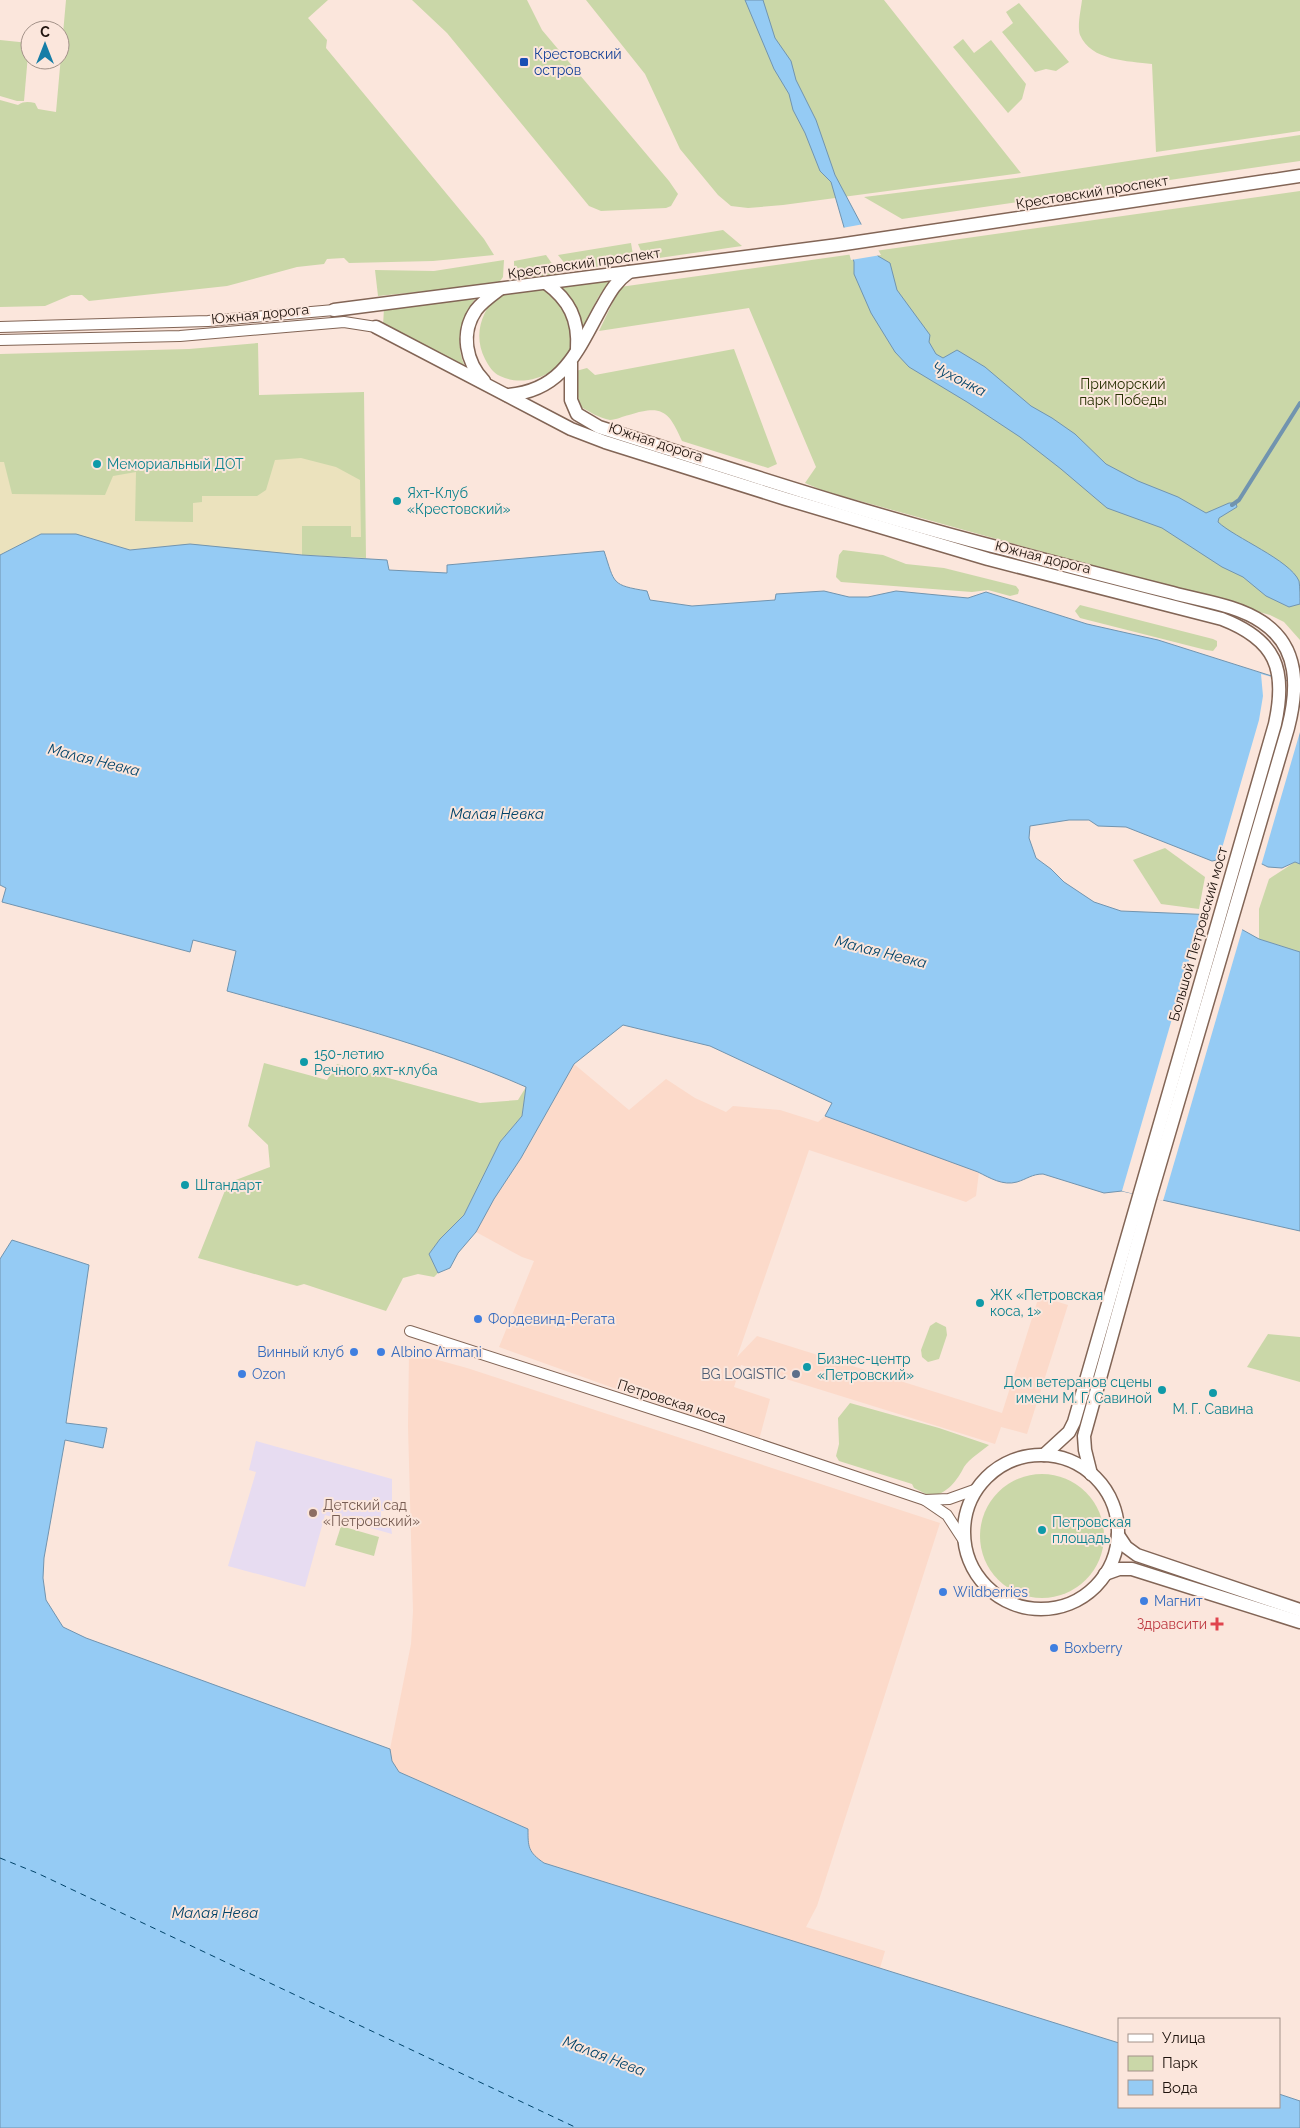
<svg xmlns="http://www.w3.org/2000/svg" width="1300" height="2128" font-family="Raleway,sans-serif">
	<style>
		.built { fill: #fcdaca }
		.education { fill: #e7dcf1 }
		.green { fill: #cad7a8 }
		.sand { fill: #ebe2bd }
		.water { fill: #95cbf4; stroke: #7194af }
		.pier { fill: #fbe6dc }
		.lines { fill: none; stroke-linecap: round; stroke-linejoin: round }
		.stream { stroke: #7194af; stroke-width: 4 }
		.ferry { stroke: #004369; stroke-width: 1; stroke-dasharray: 6 5; stroke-linecap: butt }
		.minor-casing { stroke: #826556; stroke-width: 12 }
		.tertiary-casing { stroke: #826556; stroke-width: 15 }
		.minor { stroke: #fff; stroke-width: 10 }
		.tertiary { stroke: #fff; stroke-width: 12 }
		.transit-dot { fill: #1a4fb4; stroke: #fbe6dc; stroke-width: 2 }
		.culture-dot { fill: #0f9aa8; stroke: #fbe6dc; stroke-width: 2 }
		.shop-dot { fill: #3f7fe0; stroke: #fbe6dc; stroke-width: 2 }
		.service-dot { fill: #5c6f8a; stroke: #fbe6dc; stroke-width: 2 }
		.education-dot { fill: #8d6e63; stroke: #fbe6dc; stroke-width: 2 }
		.health-dot { fill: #e0444e; stroke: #fbe6dc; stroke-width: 2 }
		.labels { text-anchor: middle; stroke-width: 4; stroke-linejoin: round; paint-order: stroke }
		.transit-label { font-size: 14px; fill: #164399; stroke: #fbe6dc; text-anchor: start }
		.street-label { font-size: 14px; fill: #1e130d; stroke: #fbe6dc }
		.park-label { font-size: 14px; fill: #283103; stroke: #fbe6dc }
		.culture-label { font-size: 14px; fill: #0d838f; stroke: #fbe6dc; text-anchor: start }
		.shop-label { font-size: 14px; fill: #366cbe; stroke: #fbe6dc; text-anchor: start }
		.service-label { font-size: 14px; fill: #4e5e75; stroke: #fbe6dc; text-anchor: end }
		.education-label { font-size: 14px; fill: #785e54; stroke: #fbe6dc; text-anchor: start }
		.health-label { font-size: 14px; fill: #be3a42; stroke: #fbe6dc; text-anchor: end }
		.water-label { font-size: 15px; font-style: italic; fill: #004369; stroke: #fbe6dc }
	</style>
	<rect width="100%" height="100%" fill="#fbe6dc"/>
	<g class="built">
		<path d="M574,1064L629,1110L666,1079L695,1098L726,1112L733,1106L780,1110L818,1122L825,1116L979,1172L976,1196L966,1202L809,1150L737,1357L757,1336L1002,1413L1039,1296L1068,1305L1027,1434L1001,1427L995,1444L741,1365L734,1387L770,1399L759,1440L499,1347L534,1261L522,1257L476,1232L494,1199L521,1158Z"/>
		<path d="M409,1352L467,1368L940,1523L817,1906L806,1927L885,1951L880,1968L544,1863L535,1857L528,1847V1829L399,1772L392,1761L390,1749L411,1644L413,1611L408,1426Z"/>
	</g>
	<path class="education" d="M256,1441L392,1479V1511H381V1527H391L392,1534L325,1515L305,1587L228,1566L256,1472L249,1470Z"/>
	<g class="green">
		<path d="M66,0H328L308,18L327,40L326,48L484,239L494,255L433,261L349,263L344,258L327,259L324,264L297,267L227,286L89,301L82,295H71L45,306L0,307V100L18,105C24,101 29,102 35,103L38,109L56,112Z"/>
		<path d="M412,0H527L542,30L669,181L678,194L671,206L666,208L601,211L589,206L447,33Z"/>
		<path d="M586,0H884L1021,173L783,205L748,208L731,206L718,195L680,149L645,74Z"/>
		<path d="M1082,0H1300V131L1156,152L1152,64C1128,61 1091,61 1080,35C1077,26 1081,9 1082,0Z"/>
		<path d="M1019,3L1069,62L1056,71L1046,69L1035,72L1002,32L1013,23L1006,12Z"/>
		<path d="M963,39L974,53L991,40L1026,84L1022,99L1008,113L953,47Z"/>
		<path d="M0,40L29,43L24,101H17L0,96Z"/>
		<path d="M1300,135V161L902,219L864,197L1023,177Z"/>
		<path d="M1300,191V640L1284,622L1270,615L824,491L805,483L816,467L749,308L599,331L620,287Z"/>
		<path d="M723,230L742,246L645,260L638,244Z"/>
		<path d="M631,243L634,261L571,271L558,255Z"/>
		<path d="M546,255L560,275L514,280V261Z"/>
		<path d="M504,260L503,277L498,284L378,296L375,270L434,271Z"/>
		<path d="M612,280L599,296L580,332C581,313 574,302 562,287Z"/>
		<path d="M544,289C559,296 571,313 573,331C573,336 575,342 573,346C564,373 525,389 500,376C493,373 488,365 485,359C473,335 481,312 499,293Z"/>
		<path d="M475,299C461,318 454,347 466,368L383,326L384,308Z"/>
		<path d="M258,343L259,395L364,392L366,558L302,555L41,534L0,555V354L189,349Z"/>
		<path d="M734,349L777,464L768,468L682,441C669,412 663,404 629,415C623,416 616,420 610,420C599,418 590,412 581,407L575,387L576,371L587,368L595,375Z"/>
		<path d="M843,550L883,555L906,564L944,568L1016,586L1019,590L1018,594L1010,596L988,590L972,592L841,582L836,577L839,555Z"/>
		<path d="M1080,605L1213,639L1217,641V646L1213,651L1206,650L1080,618L1075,611Z"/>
		<path d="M1165,848L1205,877L1199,909L1161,904L1133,860Z"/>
		<path d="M1295,862L1300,864V952L1259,939V909L1269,879Z"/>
		<path d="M264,1063L327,1080L337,1064L480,1103L518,1100L526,1087L522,1116L500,1142L464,1215L440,1239L429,1254L438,1273L434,1277L418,1274L403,1278L386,1311L304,1284L297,1286L198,1258L228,1183L270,1167L268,1145L248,1126Z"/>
		<path d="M936,1322L946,1327L947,1335L939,1359L928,1362L922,1357L921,1350L930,1326Z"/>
		<path d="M1268,1334L1300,1337V1382L1247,1367Z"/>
		<path d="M850,1403L939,1428L989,1445C982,1451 969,1459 964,1467C958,1479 947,1495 930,1496L914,1488L912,1484L839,1461L836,1456L839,1444L838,1418Z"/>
		<circle cx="1042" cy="1536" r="62"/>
		<path d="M341,1526L379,1537L374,1556L335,1545Z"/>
	</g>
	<path class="sand" d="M301,458L336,467L360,480L361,537H351V526H302V555L190,544L130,550L76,534H41L0,555V462H4L12,494L105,495L113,476L136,472L135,521L193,522V503L202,502V496H257L266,490L275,460Z"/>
	<g class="water">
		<path d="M745,0H763L775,38L791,61L796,80L816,120L835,175L878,256L890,263L897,290L930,335L929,342L936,354L943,358L957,350L985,367L1031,406L1052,418L1075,434L1106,464L1138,481L1178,497L1206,513L1229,503H1236L1237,507L1219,518L1218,522C1235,538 1290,560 1299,581C1300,587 1300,597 1300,604L1289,607L1266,596L1243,577L1222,567L1162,528L1107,508L1061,469L1020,437L967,402L909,367L895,352L871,313L854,274V262L831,182L820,171L805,133L793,110L789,94L774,69Z"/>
		<path d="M41,534H76L130,550L190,544L302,555L387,560L389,570L447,573V565L604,551C615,584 611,585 647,591L650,600L692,606L775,600L776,594L824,591L849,597H868L896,591L968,598L986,592L1087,624L1158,640L1300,685V864L1295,862L1282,868L1268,867L1244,855L1212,861L1126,827L1098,826L1089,820H1069L1030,826L1029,838L1036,858L1051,869L1064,882L1094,902L1121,911L1216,915L1259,939L1300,952V1231L1122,1191L1104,1193L1043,1174C1032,1174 1027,1179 1017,1182C1003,1186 990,1178 978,1172L825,1116L832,1103L710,1046L623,1025L574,1064L521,1158L494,1199L476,1232L458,1253L450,1268L438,1273L429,1254L440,1239L464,1215L500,1142L522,1116L526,1087C431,1045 327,1019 227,991L236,951L193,940L190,952L2,902L6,888L0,885V555Z"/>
		<path d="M12,1240L89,1265L66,1423L107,1428L103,1448L65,1440L44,1558L43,1578L46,1600L63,1627L86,1638L390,1749L392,1761L399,1772L528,1829C528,1847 528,1852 544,1863L1119,2043V2107H1279V2094L1300,2101V2128H0V1259Z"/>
	</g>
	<g class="pier">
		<path d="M864,224L881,255L851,260L842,228Z"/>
		<path d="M1261,674L1300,685V732L1261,866L1243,858L1218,862L1259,720L1263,696Z"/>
		<path d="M1203,912L1217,913L1243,927L1163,1201L1122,1191Z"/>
	</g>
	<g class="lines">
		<path class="stream" d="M1232,505L1239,500L1300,403"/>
		<path class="ferry" d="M0,1858L37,1873L577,2128"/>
		<g class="minor-casing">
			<g id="minor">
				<path d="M0,327L208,321L334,310"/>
				<path d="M0,340L180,336L344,322L376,327"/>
				<path d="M410,1331L702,1425L925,1500L947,1515L964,1541"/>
				<path d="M925,1500L949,1499L977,1489"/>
			</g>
		</g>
		<g class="tertiary-casing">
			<g id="tertiary">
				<path d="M546,283C569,300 579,319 577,349"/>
				<path d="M334,310L838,245L1300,176"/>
				<path d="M376,327L571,429L605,442L786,499L988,559L1222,619C1276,640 1287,669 1275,724L1074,1422L1069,1432L1044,1455"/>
				<path d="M571,363V400L577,414L599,427C735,470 870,515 1008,550C1063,565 1118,579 1173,593C1202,601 1237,605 1262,622C1300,647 1298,689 1288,728L1150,1198L1084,1436L1085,1450L1091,1474"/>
				<path d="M484,381C466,362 460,333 476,310C482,302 492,295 500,289"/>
				<path d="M507,395C563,391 577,351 601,308C609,294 615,282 629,272"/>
				<circle cx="1041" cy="1532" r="77"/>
				<path d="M1118,1535L1126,1547L1137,1555L1300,1610"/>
				<path d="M1105,1574L1119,1569H1132L1300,1622"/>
			</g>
		</g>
		<use href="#minor" class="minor"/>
		<use href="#tertiary" class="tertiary"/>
	</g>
	<rect class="transit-dot" x="519" y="57" width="10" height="10" rx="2.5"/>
	<g class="culture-dot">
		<circle cx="97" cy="464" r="5"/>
		<circle cx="397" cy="501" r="5"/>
		<circle cx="304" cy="1062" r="5"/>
		<circle cx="185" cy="1185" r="5"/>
		<circle cx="980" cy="1303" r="5"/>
		<circle cx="807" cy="1367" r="5"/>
		<circle cx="1162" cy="1390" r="5"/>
		<circle cx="1213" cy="1393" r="5"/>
		<circle cx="1042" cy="1530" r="5"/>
	</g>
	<g class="shop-dot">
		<circle cx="478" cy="1319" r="5"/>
		<circle cx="354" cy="1352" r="5"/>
		<circle cx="381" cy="1352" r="5"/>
		<circle cx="242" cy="1374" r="5"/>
		<circle cx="943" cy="1592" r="5"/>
		<circle cx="1144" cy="1601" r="5"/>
		<circle cx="1054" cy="1648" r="5"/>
	</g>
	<circle class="service-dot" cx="796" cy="1374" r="5"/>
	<circle class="education-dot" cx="313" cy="1513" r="5"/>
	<path class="health-dot" d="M1214.5 1616.5h5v5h5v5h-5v5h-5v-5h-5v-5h5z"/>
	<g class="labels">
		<g class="transit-label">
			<text x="534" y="59">Крестовский<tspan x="534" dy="16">остров</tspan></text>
		</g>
		<g class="street-label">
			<text transform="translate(1092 192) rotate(-9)" y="5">Крестовский проспект</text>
			<text transform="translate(584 263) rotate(-8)" y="5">Крестовский проспект</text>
			<text transform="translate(260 314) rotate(-6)" y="5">Южная дорога</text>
			<text transform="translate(656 442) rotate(18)" y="5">Южная дорога</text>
			<text transform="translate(1043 557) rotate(14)" y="5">Южная дорога</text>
			<text transform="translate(1198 934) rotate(-74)" y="5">Большой Петровский мост</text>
			<text transform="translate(672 1401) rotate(18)" y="5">Петровская коса</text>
		</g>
		<g class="park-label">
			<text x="1123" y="389">Приморский<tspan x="1123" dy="16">парк Победы</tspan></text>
		</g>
		<g class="culture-label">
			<text x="107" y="469">Мемориальный ДОТ</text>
			<text x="407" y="498">Яхт-Клуб<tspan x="407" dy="16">«Крестовский»</tspan></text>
			<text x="314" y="1059">150-летию<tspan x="314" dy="16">Речного яхт-клуба</tspan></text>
			<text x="195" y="1190">Штандарт</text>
			<text x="990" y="1300">ЖК «Петровская<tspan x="990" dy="16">коса, 1»</tspan></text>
			<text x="817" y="1364">Бизнес-центр<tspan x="817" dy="16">«Петровский»</tspan></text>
			<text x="1152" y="1387" text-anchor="end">Дом ветеранов сцены<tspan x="1152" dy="16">имени М. Г. Савиной</tspan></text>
			<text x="1213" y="1414" text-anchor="middle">М. Г. Савина</text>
			<text x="1052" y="1527">Петровская<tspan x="1052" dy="16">площадь</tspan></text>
		</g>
		<g class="shop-label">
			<text x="488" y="1324">Фордевинд-Регата</text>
			<text x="344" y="1357" text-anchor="end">Винный клуб</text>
			<text x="391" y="1357">Albino Armani</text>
			<text x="252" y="1379">Ozon</text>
			<text x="953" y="1597">Wildberries</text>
			<text x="1154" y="1606">Магнит</text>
			<text x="1064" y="1653">Boxberry</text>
		</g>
		<g class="service-label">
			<text x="786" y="1379">BG LOGISTIC</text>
		</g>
		<g class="education-label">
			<text x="323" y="1510">Детский сад<tspan x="323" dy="16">«Петровский»</tspan></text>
		</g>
		<g class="health-label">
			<text x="1207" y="1629">Здравсити</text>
		</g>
		<g class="water-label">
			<text transform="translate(959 379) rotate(27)" y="5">Чухонка</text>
			<text transform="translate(94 760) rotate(14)" y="5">Малая Невка</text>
			<text x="497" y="819">Малая Невка</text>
			<text transform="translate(881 952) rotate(14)" y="5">Малая Невка</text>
			<text x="215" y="1918">Малая Нева</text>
			<text transform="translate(604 2056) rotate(21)" y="5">Малая Нева</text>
		</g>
	</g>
	<rect x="1118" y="2018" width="162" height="90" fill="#fbe6dc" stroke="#a39289"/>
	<rect x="1128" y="2034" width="25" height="8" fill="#ffffff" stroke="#a39289"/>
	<text x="1162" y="2043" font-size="15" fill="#1e130d">Улица</text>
	<rect x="1128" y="2056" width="25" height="15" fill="#cad7a8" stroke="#a39289"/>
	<text x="1162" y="2068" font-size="15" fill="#1e130d">Парк</text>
	<rect x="1128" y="2080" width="25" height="15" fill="#95cbf4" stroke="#a39289"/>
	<text x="1162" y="2093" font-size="15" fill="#1e130d">Вода</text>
	<g transform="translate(45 45)"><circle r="24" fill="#fbe6dc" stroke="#a39289"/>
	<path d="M0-4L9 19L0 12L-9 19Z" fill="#157da7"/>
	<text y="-8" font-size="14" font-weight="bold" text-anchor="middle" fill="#1e130d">С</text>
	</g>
</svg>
